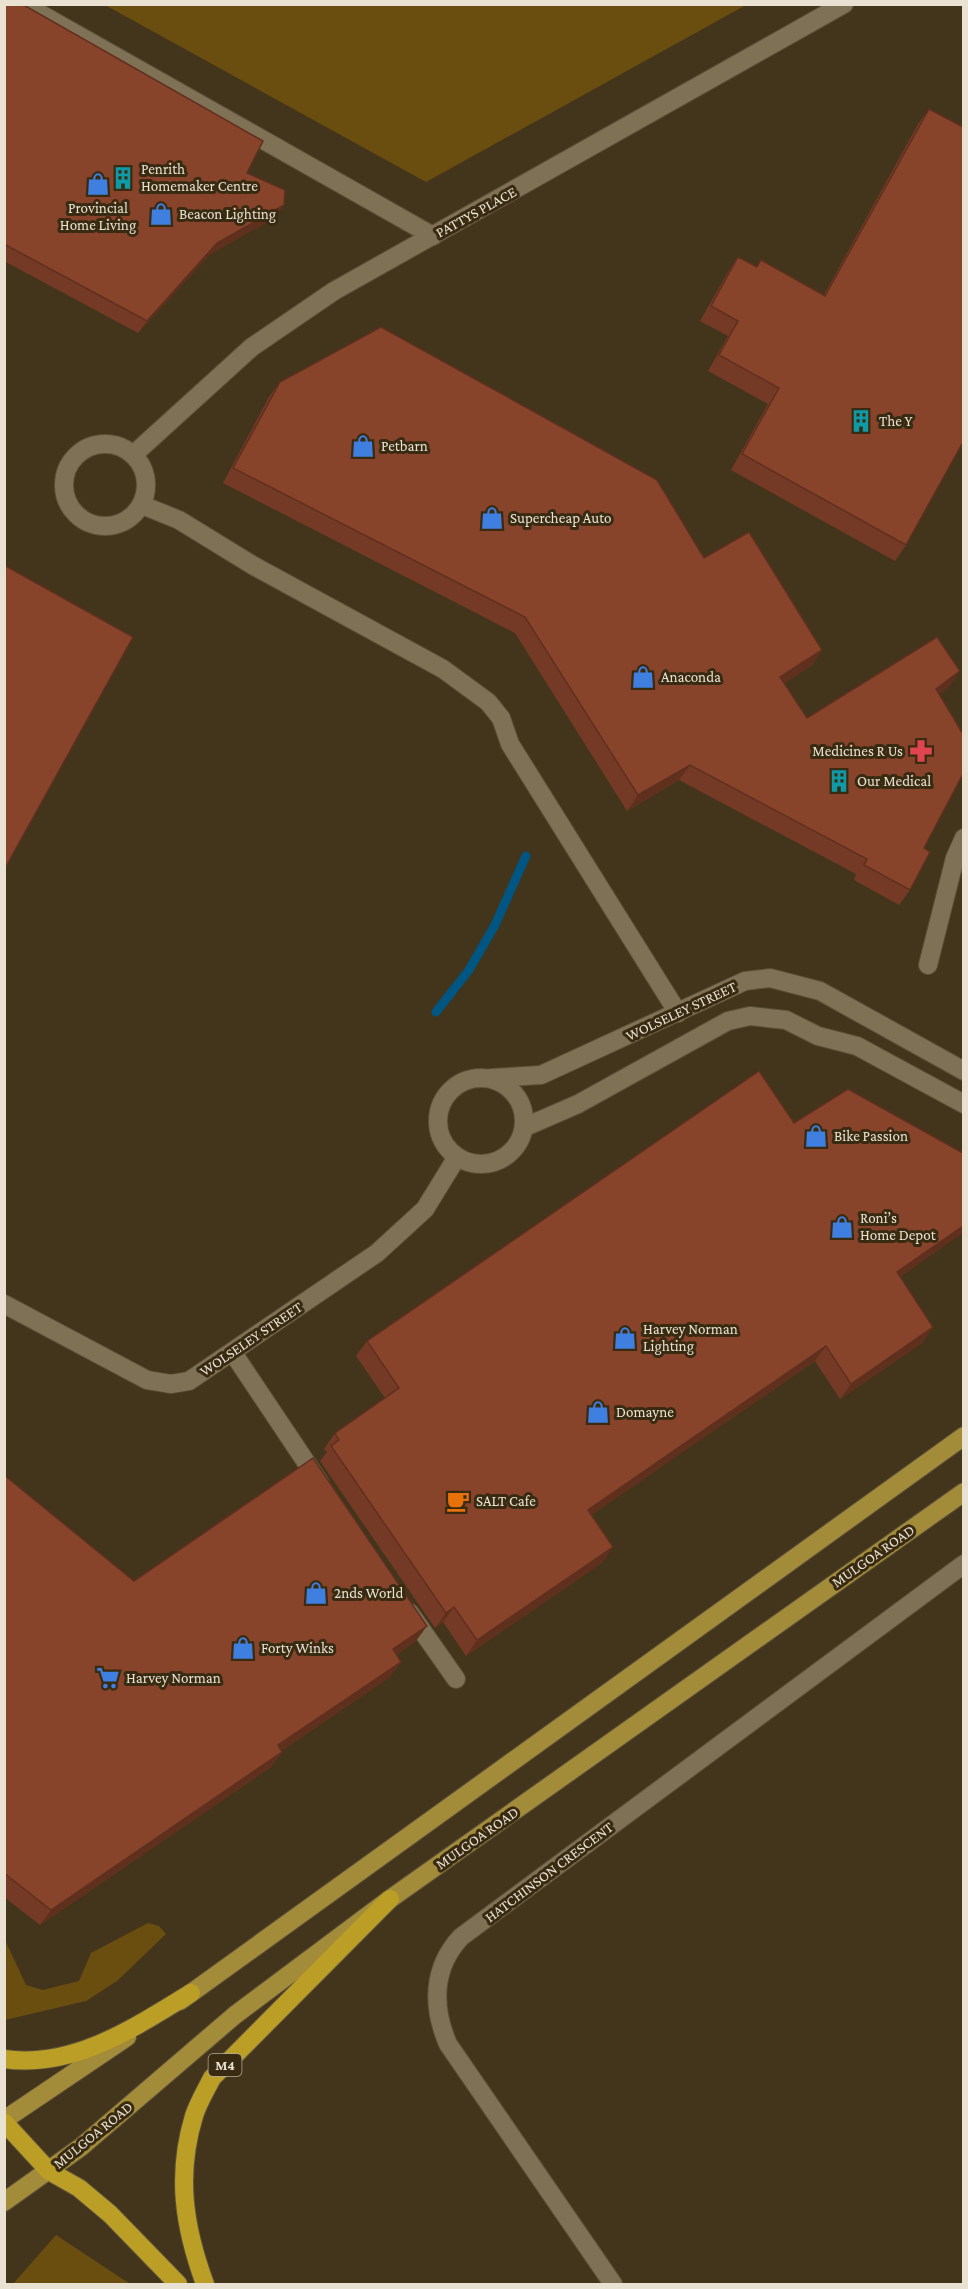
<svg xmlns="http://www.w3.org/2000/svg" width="968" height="2289" font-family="'Crimson Pro',serif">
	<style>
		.green { fill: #694e0f }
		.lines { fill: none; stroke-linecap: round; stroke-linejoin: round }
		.stream { stroke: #005682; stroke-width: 9 }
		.minor-casing { stroke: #5b5039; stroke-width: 20 }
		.major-casing { stroke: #5b5039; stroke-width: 20 }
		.highway-casing { stroke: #5b5039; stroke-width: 20 }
		.minor { stroke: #7f7155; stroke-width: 18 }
		.major { stroke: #a38c39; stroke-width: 18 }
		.highway { stroke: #bb9e26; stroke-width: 18 }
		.wall { fill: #753a25 }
		.shaded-wall { fill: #5f301e }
		.building { fill: #88442b; stroke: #5f301e; stroke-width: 1.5 }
		.labels { text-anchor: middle; stroke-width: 6; stroke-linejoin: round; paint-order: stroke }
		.shield { fill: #382b11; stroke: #b4aa98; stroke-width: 1.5 }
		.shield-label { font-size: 14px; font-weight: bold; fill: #e9e1d2 }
		.poi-label { font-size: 15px; fill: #e9e1d2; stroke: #382b11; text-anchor: start }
		.street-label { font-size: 15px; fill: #e9e1d2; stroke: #382b11 }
	</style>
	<rect width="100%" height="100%" fill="#42351b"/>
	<g class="green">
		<path d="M105,5H746L426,182Z"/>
		<path d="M148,1923L159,1926L166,1934L117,1981L86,2001L5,2020V1940L26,1985L43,1990L79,1981L91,1953Z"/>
		<path d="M56,2235L124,2280L131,2284H13Z"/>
	</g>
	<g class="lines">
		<path class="stream" d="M436,1012L469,970L495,925L526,856"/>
		<g class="minor-casing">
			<g id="minor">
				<path d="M23,4L433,236"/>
				<circle cx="105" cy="485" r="41"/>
				<path d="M133,455L252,347L334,291L844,4"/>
				<path d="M142,505L179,520L254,566L443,669L488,702L501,718L510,744L678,1013"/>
				<path d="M928,965L955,858L964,838"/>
				<circle cx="481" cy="1121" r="43"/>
				<path d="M492,1078L541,1075L745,981L770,978L820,991L964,1071"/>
				<path d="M525,1127L578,1104L728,1021L750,1016L786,1020L818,1036L857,1046L964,1104"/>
				<path d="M4,1304L147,1380L171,1384L189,1381L377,1253L425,1209L457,1157"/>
				<path d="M233,1353L320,1483"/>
				<path d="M409,1612L456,1679"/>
				<path d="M613,2284L448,2044C432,2007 432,1968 461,1937L964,1564"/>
			</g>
		</g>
		<g class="major-casing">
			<g id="major">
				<path d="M180,2001L964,1436"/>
				<path d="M4,2120L127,2037"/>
				<path d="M4,2202L81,2147L235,2015L390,1899L964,1492"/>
			</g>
		</g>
		<g class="highway-casing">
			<g id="highway">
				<path d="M4,2059C74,2069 135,2027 191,1993"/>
				<path d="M4,2122L49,2171L79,2188L110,2214L178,2284"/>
				<path d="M205,2284C184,2227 176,2175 194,2116C198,2103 206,2090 212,2078L390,1899"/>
			</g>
		</g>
		<use href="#minor" class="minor"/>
		<use href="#major" class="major"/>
		<use href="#highway" class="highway"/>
	</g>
	<g class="wall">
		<path d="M4,4L247,173L276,217L209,255L138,333L4,261Z"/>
		<path d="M929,109L906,545L895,561L731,470L768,404L708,371L728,336L700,321L728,272L738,257L756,267L761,260L824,295L918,124Z"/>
		<path d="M280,382L704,558L822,650L811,666L784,683L807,718L949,687L939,694L924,848L910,890L899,905L854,880L856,874L679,780L627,811L515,633L223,483L269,397Z"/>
		<path d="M900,1277L933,1327L922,1343L840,1399L815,1361L591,1515L603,1562L466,1656L443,1622L435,1628L320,1461L327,1452L324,1449L335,1433L385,1398L356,1356L367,1341Z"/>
		<path d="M4,1475L134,1581L416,1641L396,1655L401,1662L390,1677L281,1751L282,1752L271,1767L40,1925L4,1897Z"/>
	</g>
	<g class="shaded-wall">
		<path d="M284,205L276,217L209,255L138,333L147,321L217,243Z"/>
		<path d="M822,650L811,666L770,693L780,677Z"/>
		<path d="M960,671L949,687L925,704L936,689Z"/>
		<path d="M690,765L679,780L627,811L638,795Z"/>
		<path d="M963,1226V1233L886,1287L897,1272Z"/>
		<path d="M933,1327L922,1343L840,1399L851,1384Z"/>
		<path d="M826,1346L815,1361L577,1525L588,1510Z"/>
		<path d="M613,1547L603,1562L466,1656L477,1640Z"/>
		<path d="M454,1607L443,1622L435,1628L446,1613Z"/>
		<path d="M427,1626L416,1641L382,1665L393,1649Z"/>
		<path d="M401,1662L390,1677L267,1761L278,1745Z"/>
		<path d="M282,1752L271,1767L40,1925L51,1910Z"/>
	</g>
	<g class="building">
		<path d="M4,4H22L263,141L247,173L285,190L284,205L217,243L147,321L4,244Z"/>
		<path d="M929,109L963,127V442L906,545L742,454L779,388L719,355L738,321L711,306L738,257L757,267L761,260L825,296Z"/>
		<path d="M381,327L657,480L704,558L749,532L822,650L780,677L807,718L937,637L960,671L936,689L963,734V774L924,848L930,852L910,890L864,865L867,859L690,765L638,795L525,617L233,468L280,382Z"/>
		<path d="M4,565L133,637L4,870Z"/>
		<path d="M759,1071L794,1123L848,1089L963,1153V1226L897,1272L933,1327L851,1384L826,1346L588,1510L613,1547L477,1640L454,1607L446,1613L331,1446L339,1440L335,1433L399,1388L367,1341Z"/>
		<path d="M313,1458L427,1626L393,1649L401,1662L278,1745L282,1752L51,1910L4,1873V1475L134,1581Z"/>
	</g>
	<defs>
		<g id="building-bare" transform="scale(1.8)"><path d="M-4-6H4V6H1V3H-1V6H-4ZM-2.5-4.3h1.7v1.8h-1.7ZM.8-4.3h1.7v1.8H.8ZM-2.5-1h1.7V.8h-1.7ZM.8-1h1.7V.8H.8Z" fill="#0f9aa8" stroke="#382b11" stroke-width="2.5" paint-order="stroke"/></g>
		<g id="shop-bare" transform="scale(1.8)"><path d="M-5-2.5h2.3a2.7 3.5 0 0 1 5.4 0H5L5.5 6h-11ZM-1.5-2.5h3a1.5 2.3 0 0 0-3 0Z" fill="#3f7fe0" stroke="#382b11" stroke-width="2.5" paint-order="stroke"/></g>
		<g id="pharmacy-bare" transform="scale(1.8)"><path d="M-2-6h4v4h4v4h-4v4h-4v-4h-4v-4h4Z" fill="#e0444e" stroke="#382b11" stroke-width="2.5" paint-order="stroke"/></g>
		<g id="cafe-bare" transform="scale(1.8)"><path d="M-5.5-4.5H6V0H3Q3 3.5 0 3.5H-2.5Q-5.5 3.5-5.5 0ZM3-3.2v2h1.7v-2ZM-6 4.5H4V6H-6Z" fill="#e8710a" stroke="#382b11" stroke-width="2.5" paint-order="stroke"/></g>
		<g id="supermarket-bare" transform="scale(1.8)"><path d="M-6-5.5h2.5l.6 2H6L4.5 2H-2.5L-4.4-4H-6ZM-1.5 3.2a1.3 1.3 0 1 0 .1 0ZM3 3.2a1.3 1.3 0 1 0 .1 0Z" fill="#3f7fe0" stroke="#382b11" stroke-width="2.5" paint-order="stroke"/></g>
	</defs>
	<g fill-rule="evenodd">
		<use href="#building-bare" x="123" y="178"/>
		<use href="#shop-bare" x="98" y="184"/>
		<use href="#shop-bare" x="161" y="214"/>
		<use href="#building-bare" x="861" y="421"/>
		<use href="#shop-bare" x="363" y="446"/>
		<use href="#shop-bare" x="492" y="518"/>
		<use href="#shop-bare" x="643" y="677"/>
		<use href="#pharmacy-bare" x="921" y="751"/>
		<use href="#building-bare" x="839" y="781"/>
		<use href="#shop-bare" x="816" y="1136"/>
		<use href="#shop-bare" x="842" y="1227"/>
		<use href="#shop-bare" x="625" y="1338"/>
		<use href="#shop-bare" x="598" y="1412"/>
		<use href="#cafe-bare" x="458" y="1501"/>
		<use href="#shop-bare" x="316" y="1593"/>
		<use href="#shop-bare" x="243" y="1648"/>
		<use href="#supermarket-bare" x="108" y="1678"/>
	</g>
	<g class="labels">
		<rect class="shield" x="208.5" y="2054" width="33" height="22" rx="4.5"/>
		<g class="shield-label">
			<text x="225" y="2070">M4</text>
		</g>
		<g class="poi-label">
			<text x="141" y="174">Penrith<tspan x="141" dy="17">Homemaker Centre</tspan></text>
			<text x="98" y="213" text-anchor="middle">Provincial<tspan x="98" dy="17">Home Living</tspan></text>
			<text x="179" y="219">Beacon Lighting</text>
			<text x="879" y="426">The Y</text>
			<text x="381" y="451">Petbarn</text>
			<text x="510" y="523">Supercheap Auto</text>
			<text x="661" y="682">Anaconda</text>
			<text x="903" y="756" text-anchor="end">Medicines R Us</text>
			<text x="857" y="786">Our Medical</text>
			<text x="834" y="1141">Bike Passion</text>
			<text x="860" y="1223">Roni’s<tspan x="860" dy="17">Home Depot</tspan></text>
			<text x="643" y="1334">Harvey Norman<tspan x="643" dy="17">Lighting</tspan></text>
			<text x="616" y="1417">Domayne</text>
			<text x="476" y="1506">SALT Cafe</text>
			<text x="334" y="1598">2nds World</text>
			<text x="261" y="1653">Forty Winks</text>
			<text x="126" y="1683">Harvey Norman</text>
		</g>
		<g class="street-label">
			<text transform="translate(476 212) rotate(-29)" y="5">PATTYS PLACE</text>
			<text transform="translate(681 1011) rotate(-25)" y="5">WOLSELEY STREET</text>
			<text transform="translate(251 1339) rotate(-34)" y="5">WOLSELEY STREET</text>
			<text transform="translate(873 1556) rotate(-35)" y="5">MULGOA ROAD</text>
			<text transform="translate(477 1838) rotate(-35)" y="5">MULGOA ROAD</text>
			<text transform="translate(549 1872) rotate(-37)" y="5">HATCHINSON CRESCENT</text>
			<text transform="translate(93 2135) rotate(-39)" y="5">MULGOA ROAD</text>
		</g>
	</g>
	<rect width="968" height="2289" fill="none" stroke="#e9e1d2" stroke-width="12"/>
</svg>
